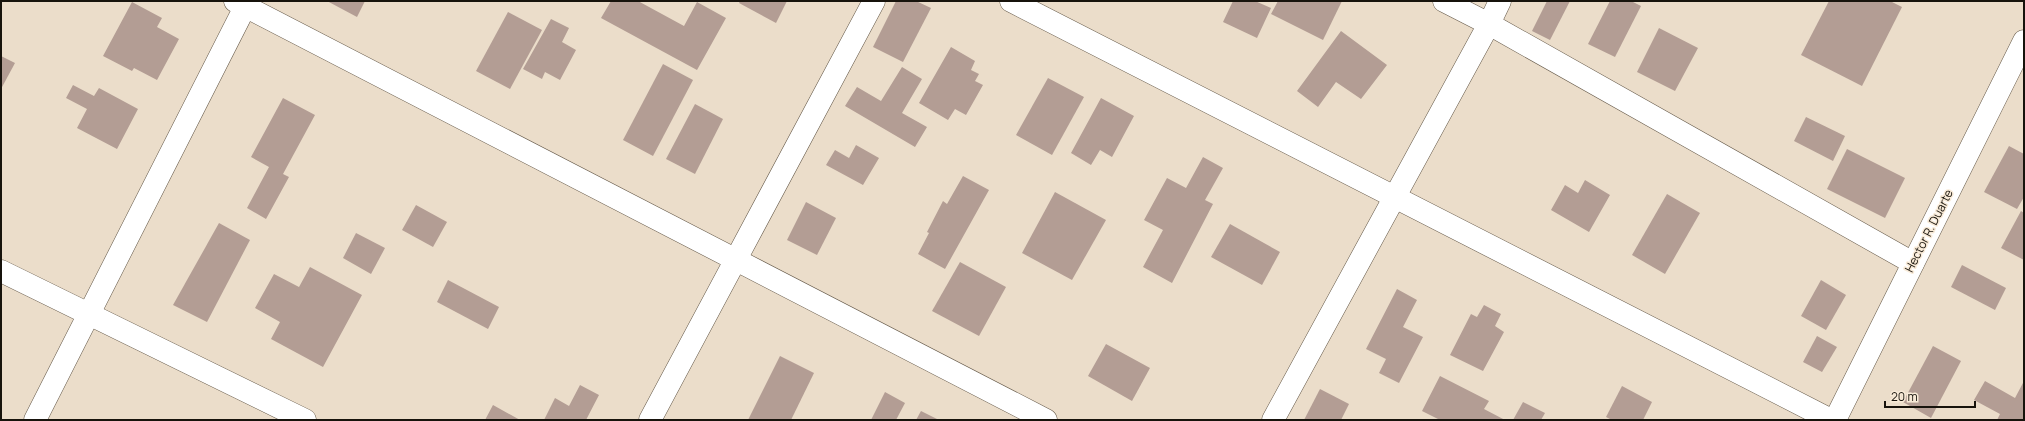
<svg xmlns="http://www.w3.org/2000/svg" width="2025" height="421" font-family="Manrope,sans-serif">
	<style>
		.building { fill: #b39d94 }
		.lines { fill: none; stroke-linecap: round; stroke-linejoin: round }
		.minor-casing { stroke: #645848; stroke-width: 23 }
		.minor { stroke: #fff; stroke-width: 22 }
		.labels { text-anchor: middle; stroke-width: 3; stroke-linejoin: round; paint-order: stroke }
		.street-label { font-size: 12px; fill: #17130c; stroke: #f8ead7 }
	</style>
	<rect width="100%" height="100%" fill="#ebddca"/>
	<g class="building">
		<path d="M327,1H365L357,17Z"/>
		<path d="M611,1H638L684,26L697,2L726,18L697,70L601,18Z"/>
		<path d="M740,1H787L776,23L739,3Z"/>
		<path d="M896,1H916L931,8L903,62L873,47Z"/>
		<path d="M1233,1H1255L1271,8L1257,38L1223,22Z"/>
		<path d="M1278,1H1342L1323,40L1271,14Z"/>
		<path d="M1547,1H1570L1550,40L1532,31Z"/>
		<path d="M1610,1H1631L1641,6L1615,57L1588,44Z"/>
		<path d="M1829,1H1890L1902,7L1862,86L1801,55Z"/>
		<path d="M132,2L162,18L157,27L179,39L157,80L134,68L132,71L103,56Z"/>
		<path d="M508,12L542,30L510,89L476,71Z"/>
		<path d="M551,19L569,28L562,42L576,50L560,80L545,72L542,79L523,69Z"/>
		<path d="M1659,28L1698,48L1675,91L1637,72Z"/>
		<path d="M1341,31L1387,65L1361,99L1336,82L1318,107L1297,91Z"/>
		<path d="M951,47L975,61L971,70L979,74L975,81L983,85L966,115L955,109L948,120L919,103Z"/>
		<path d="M1,56L15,63L1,89Z"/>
		<path d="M663,64L693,80L653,156L623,140Z"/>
		<path d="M902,67L922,79L902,113L927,127L915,147L845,106L857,87L881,101Z"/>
		<path d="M1048,78L1084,97L1052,155L1016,135Z"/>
		<path d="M73,85L94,96L99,88L138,109L117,149L77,128L87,109L66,98Z"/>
		<path d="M283,98L315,115L283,174L289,177L266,219L247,208L269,167L251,157Z"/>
		<path d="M1101,98L1134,116L1112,157L1100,150L1091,165L1071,153Z"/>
		<path d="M695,104L723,119L695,174L666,159Z"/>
		<path d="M1806,117L1845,136L1833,161L1794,141Z"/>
		<path d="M856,145L879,158L863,185L826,165L835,150L849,158Z"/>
		<path d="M2009,146L2024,154V197L2017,209L1984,192Z"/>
		<path d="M1847,149L1905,178L1885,218L1827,189Z"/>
		<path d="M1203,157L1223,168L1205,200L1213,204L1172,283L1143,267L1163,230L1144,220L1167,178L1186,188Z"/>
		<path d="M963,176L989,190L945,269L918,254L929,233L927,232L943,201L947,204Z"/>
		<path d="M1585,180L1610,195L1589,232L1551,210L1565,185L1578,193Z"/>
		<path d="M1055,192L1106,220L1072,280L1022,253Z"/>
		<path d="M1667,194L1700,213L1665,274L1632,255Z"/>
		<path d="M806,202L836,218L817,255L787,240Z"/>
		<path d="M416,205L447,222L433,247L402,230Z"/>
		<path d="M2021,211L2024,213V260L2001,248Z"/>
		<path d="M219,223L250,240L207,322L173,305Z"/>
		<path d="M1230,224L1280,252L1262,285L1211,257Z"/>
		<path d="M356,233L385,248L371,274L343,258Z"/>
		<path d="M960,262L1006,287L979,336L932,311Z"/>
		<path d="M1962,265L2006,288L1995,310L1951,287Z"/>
		<path d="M310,267L362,295L323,367L271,339L280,322L255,308L274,274L299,287Z"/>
		<path d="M448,280L499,307L488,329L437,302Z"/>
		<path d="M1821,280L1846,295L1826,330L1801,316Z"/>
		<path d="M1397,289L1417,300L1403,327L1423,337L1399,383L1379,373L1386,359L1366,349Z"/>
		<path d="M1484,305L1501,314L1495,326L1504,332L1483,371L1450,355L1471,314L1477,317Z"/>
		<path d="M1817,336L1837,347L1822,372L1803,362Z"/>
		<path d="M1106,344L1150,368L1132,401L1088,376Z"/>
		<path d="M1933,346L1961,361L1931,418L1903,402Z"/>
		<path d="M780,356L814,373L791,420H748Z"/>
		<path d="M1440,376L1489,401L1484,409L1505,420H1440L1422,411Z"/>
		<path d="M1985,381L2015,398L2024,381V420H1997L2000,414L1974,400Z"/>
		<path d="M580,385L599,395L586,420H544L555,398L569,406Z"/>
		<path d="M1622,386L1652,402L1643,420H1612L1606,417Z"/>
		<path d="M1320,389L1349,404L1341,420H1304Z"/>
		<path d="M885,392L905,403L896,420H871Z"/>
		<path d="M1523,402L1545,413L1541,420H1513Z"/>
		<path d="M493,405L520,420H485Z"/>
		<path d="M921,411L939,420H916Z"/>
	</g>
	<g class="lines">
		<g class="minor-casing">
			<g id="minor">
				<path d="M235,1L1046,420"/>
				<path d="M1011,1L1831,420"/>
				<path d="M1444,1L1489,24L1913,263"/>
				<path d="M1,271L305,420"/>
				<path d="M35,420L248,1"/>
				<path d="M650,420L874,1"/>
				<path d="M1273,420L1489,24L1500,1"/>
				<path d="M1835,420L2024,41"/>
			</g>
		</g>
		<use href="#minor" class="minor"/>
	</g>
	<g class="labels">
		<g class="street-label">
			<text transform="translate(1929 231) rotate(-63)" y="4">Hector R. Duarte</text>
		</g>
	</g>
	<rect width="2025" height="421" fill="none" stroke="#17130c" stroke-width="4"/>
	<path d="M1885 401v6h90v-6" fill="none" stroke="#17130c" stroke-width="2"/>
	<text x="1891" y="401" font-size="12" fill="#17130c" stroke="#f8ead7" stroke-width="3" paint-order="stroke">20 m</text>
</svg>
